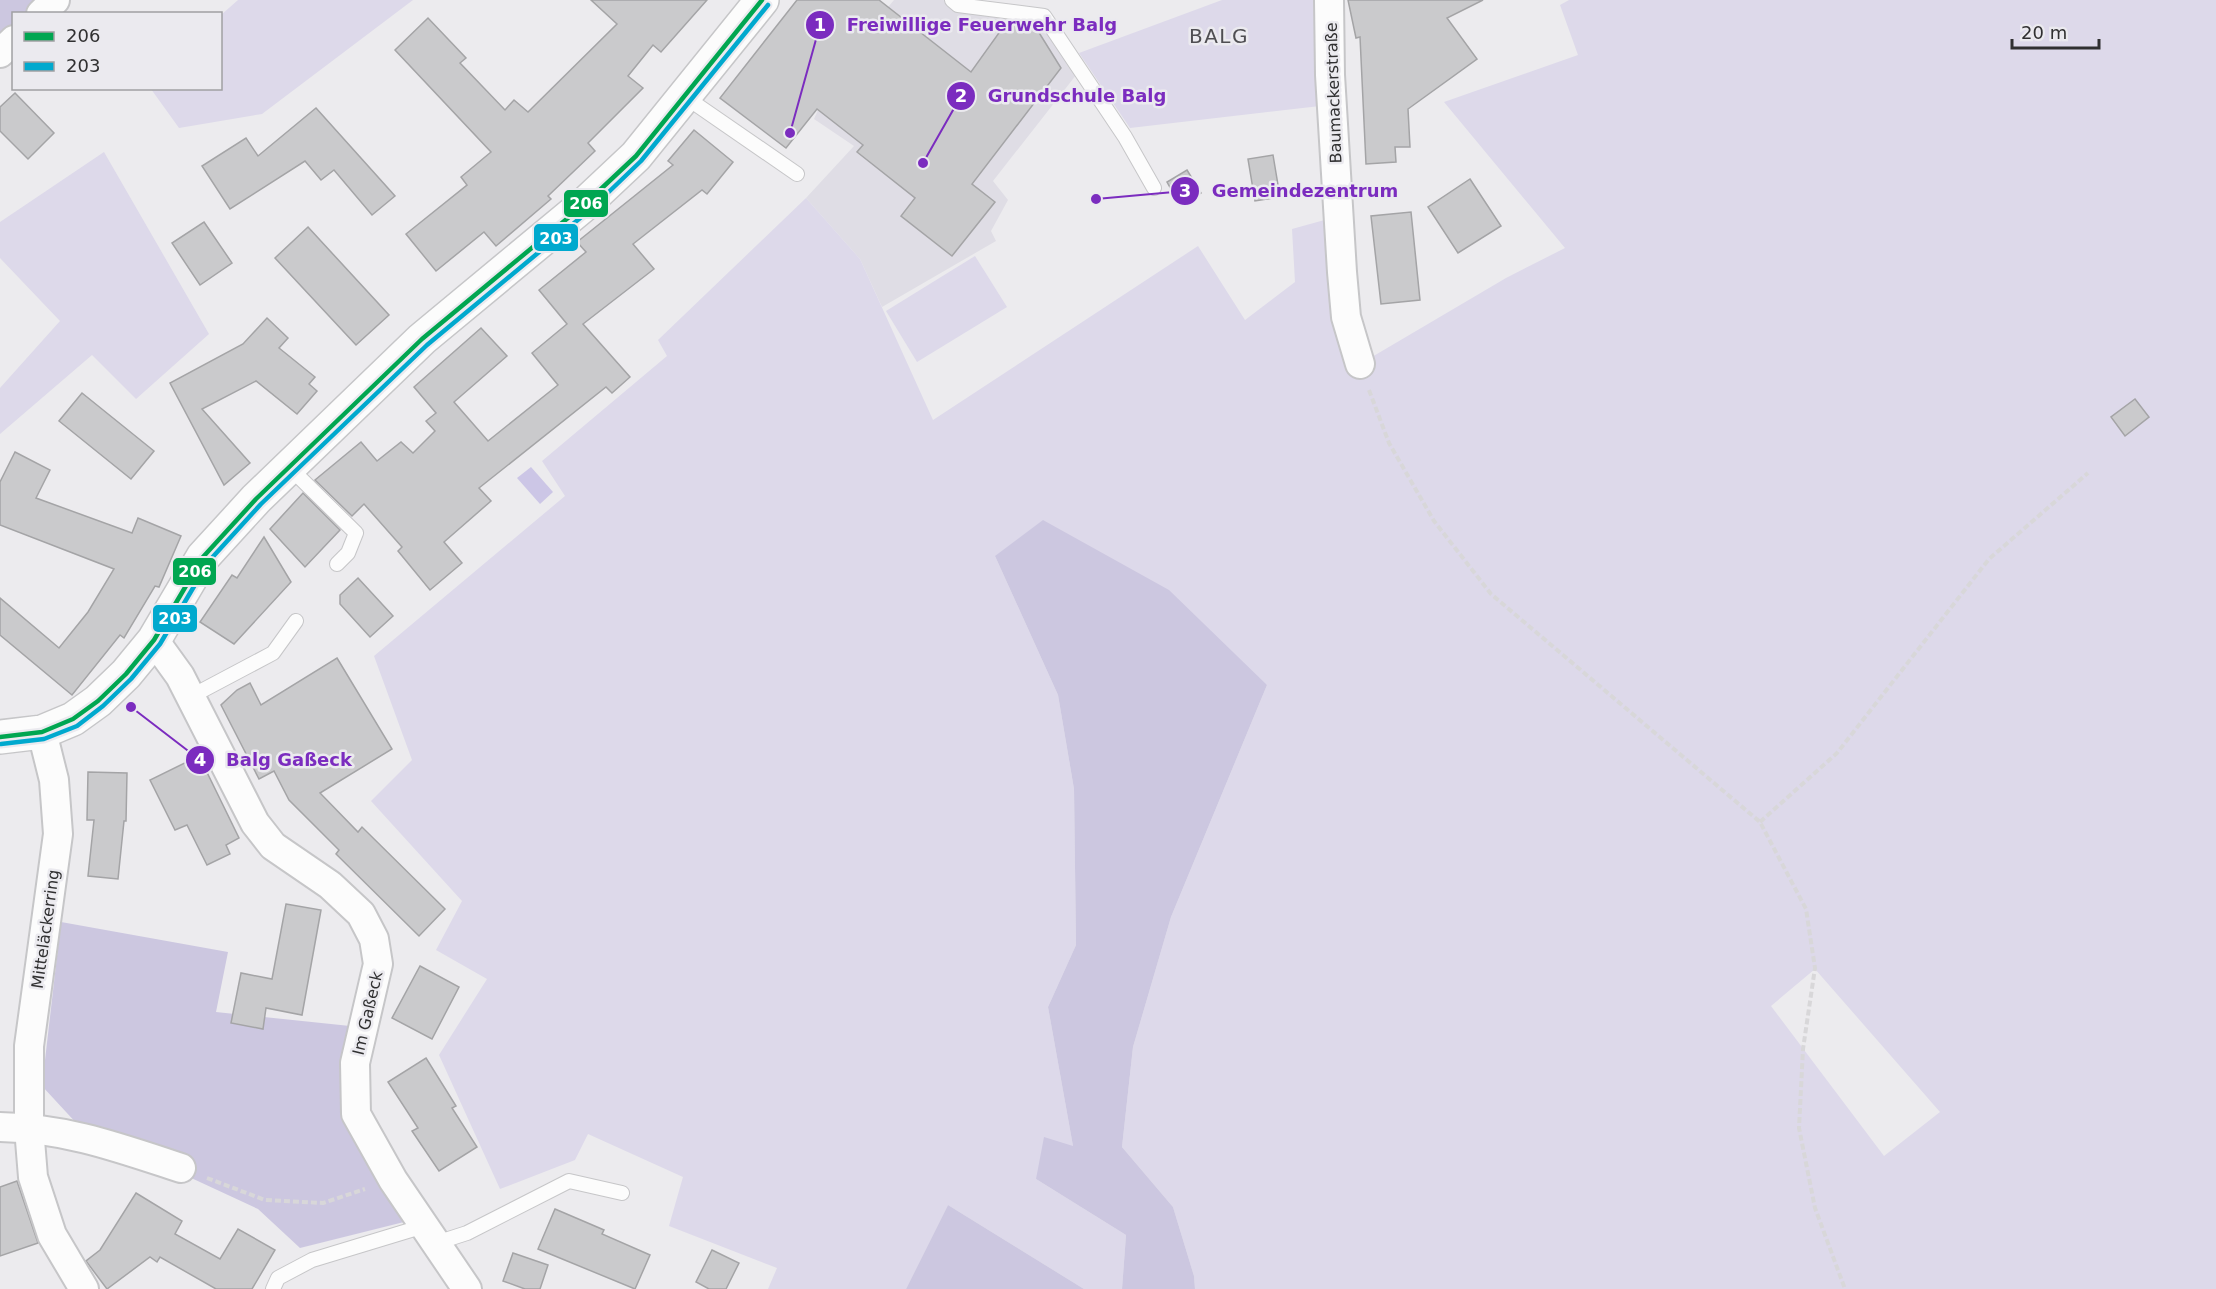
<svg xmlns="http://www.w3.org/2000/svg" width="2216" height="1289" font-family="'DejaVu Sans',sans-serif">
	<style>
		.built { fill: #dfdde5 }
		.green { fill: #ddd9ea; fill-rule: evenodd }
		.forest { fill: #ccc7e0 }
		.water { fill: #ccc6e6 }
		.building { fill: #cacacc; stroke: #a4a4a6; stroke-width: 1.5 }
		.lines { fill: none; stroke-linecap: round; stroke-linejoin: round }
		.service-casing { stroke: #c6c6c8; stroke-width: 16 }
		.minor-casing { stroke: #c6c6c8; stroke-width: 32 }
		.tertiary-casing { stroke: #c6c6c8; stroke-width: 36 }
		.path { stroke: #d8d7d9; stroke-width: 4; stroke-dasharray: 6 3; stroke-linecap: butt }
		.service { stroke: #fcfcfc; stroke-width: 14 }
		.minor { stroke: #fcfcfc; stroke-width: 28 }
		.tertiary { stroke: #fcfcfc; stroke-width: 33 }
		.bus-1-casing { stroke: #ebeaef; stroke-width: 9 }
		.bus-2-casing { stroke: #ebeaef; stroke-width: 9 }
		.bus-1 { stroke: #00a651; stroke-width: 4.5 }
		.bus-2 { stroke: #00a9ce; stroke-width: 4.5 }
		.labels { text-anchor: middle; stroke-width: 5; stroke-linejoin: round; paint-order: stroke }
		.street-label { font-size: 16px; fill: #303031; stroke: #ebeaef }
		.quarter-label { font-size: 20px; letter-spacing: 1.5px; fill: #4f4e52; stroke: #ebeaef }
		.leader { fill: none; stroke: #7b2cbf; stroke-width: 2 }
		.callout-dot { fill: #7b2cbf; stroke: #ebeaef; stroke-width: 2 }
		.mark-label { font-size: 18px; text-anchor: middle; font-weight: bold; fill: #fff }
		.callout-label { font-size: 18px; text-anchor: middle; font-weight: bold; fill: #7b2cbf; stroke: #ebeaef; stroke-width: 5; stroke-linejoin: round; paint-order: stroke }
		.line-badge { stroke: #ebeaef; stroke-width: 2 }
		.badge-label { font-size: 16px; text-anchor: middle; font-weight: bold; fill: #fff }
	</style>
	<rect width="100%" height="100%" fill="#ecebee"/>
	<path class="built" d="M894,0H943L958,5L1044,16L1080,70L993,181L1008,200L991,231L996,241L882,307L860,259L806,198L854,146L814,119L836,69Z"/>
	<g class="green">
		<path d="M238,0H413L262,114L179,128L151,89L220,88L221,15Z"/>
		<path d="M1222,0H1321L1320,106L1130,128L1079,53Z"/>
		<path d="M1569,0H2216V1289H1195L1194,1276L1173,1207L1122,1147L1133,1047L1171,917L1267,685L995,556L1058,695L1074,789L1076,945L1048,1007L1073,1146L1036,1179L1126,1235L1122,1289H1084L948,1205L906,1289H768L777,1268L669,1226L683,1177L588,1134L575,1160L500,1189L439,1055L487,979L436,950L462,901L371,801L412,760L374,656L565,496L542,461L667,356L658,340L806,198L860,259L933,420L1198,246L1245,320L1295,282L1292,229L1339,216L1360,364L1506,278L1565,248L1444,102L1578,55L1560,5ZM1815,969L1940,1112L1884,1156L1771,1006Z"/>
		<path d="M104,152L209,334L136,399L92,355L0,434V388L60,321L0,258V222Z"/>
		<path d="M975,256L1007,307L917,362L886,311Z"/>
	</g>
	<g class="forest">
		<path d="M0,0H55L41,13L14,14L13,40L0,53Z"/>
		<path d="M1043,520L1169,590L1267,685L1171,917L1133,1047L1122,1147L1173,1207L1194,1276L1195,1289H1122L1126,1235L1036,1179L1044,1137L1073,1146L1048,1007L1076,945L1074,789L1058,695L995,556Z"/>
		<path d="M61,922L228,952L216,1012L350,1026L343,1117L404,1222L300,1248L258,1209L79,1126L42,1086Z"/>
		<path d="M948,1205L1084,1289H906Z"/>
	</g>
	<path class="water" d="M531,467L553,492L540,504L517,478Z"/>
	<g class="building">
		<path d="M591,0H707L661,52L653,45L628,76L643,88L588,143L595,151L548,196L551,199L496,246L484,232L436,271L406,234L467,185L461,177L491,152L395,50L428,18L466,58L460,63L505,110L514,100L528,112L617,24Z"/>
		<path d="M797,0H879L971,72L1006,23L1038,31L1061,68L972,184L995,202L952,256L901,216L915,198L857,152L863,145L817,109L786,148L720,98Z"/>
		<path d="M1348,0H1483L1447,18L1477,59L1408,109L1410,147H1395L1396,162L1366,164L1360,37L1356,38Z"/>
		<path d="M15,93L54,133L28,159L0,131V107Z"/>
		<path d="M316,108L395,196L372,215L334,170L321,180L305,161L230,209L202,166L246,138L258,156Z"/>
		<path d="M694,130L733,162L707,194L702,190L633,244L654,269L583,324L630,377L612,393L606,387L479,488L491,501L444,542L462,563L430,590L398,551L402,547L364,504L352,516L315,480L361,442L377,461L401,442L413,453L435,431L426,421L436,413L414,387L481,328L507,356L454,402L488,441L558,385L532,353L567,324L539,290L586,252L577,242L673,165L668,161Z"/>
		<path d="M1273,155L1280,197L1255,201L1248,159Z"/>
		<path d="M1187,170L1201,193L1180,205L1167,182Z"/>
		<path d="M1470,179L1501,226L1458,253L1428,207Z"/>
		<path d="M1411,212L1420,300L1381,304L1371,216Z"/>
		<path d="M204,222L232,263L200,285L172,243Z"/>
		<path d="M308,227L389,315L356,345L275,258Z"/>
		<path d="M267,318L288,338L279,348L315,377L309,384L317,391L297,414L256,381L202,409L250,463L224,485L170,383L243,344Z"/>
		<path d="M82,393L154,451L131,479L59,421Z"/>
		<path d="M2135,399L2149,417L2125,436L2111,417Z"/>
		<path d="M15,452L50,470L36,498L132,533L138,518L181,536L159,587L155,586L124,638L120,635L72,695L0,635V598L59,648L88,612L114,569L0,525V482Z"/>
		<path d="M303,493L340,530L305,567L270,529Z"/>
		<path d="M264,537L291,582L234,644L200,622L232,575L237,578Z"/>
		<path d="M358,578L393,616L370,637L340,604V595Z"/>
		<path d="M337,658L392,749L320,793L358,832L362,827L445,909L419,936L336,854L339,850L289,800L274,771L259,779L221,705L237,690L250,683L261,705Z"/>
		<path d="M199,756L239,838L226,845L230,854L207,865L187,825L175,830L150,780Z"/>
		<path d="M88,772L127,773L126,821H124L118,879L88,876L94,820H87Z"/>
		<path d="M286,904L321,910L302,1015L266,1008L263,1029L231,1023L241,973L272,979Z"/>
		<path d="M420,966L459,987L432,1039L392,1018Z"/>
		<path d="M426,1058L456,1106L452,1108L477,1147L439,1171L412,1131L418,1128L388,1082Z"/>
		<path d="M17,1181L38,1243L0,1256V1187Z"/>
		<path d="M136,1193L182,1221L175,1234L220,1259L238,1229L275,1250L252,1289H216L160,1257L157,1262L150,1257L107,1289L86,1261L100,1250Z"/>
		<path d="M555,1209L604,1230L602,1234L650,1255L635,1289L538,1249Z"/>
		<path d="M712,1250L739,1263L726,1289H709L696,1282Z"/>
		<path d="M513,1253L548,1265L540,1289H525L503,1281Z"/>
	</g>
	<g class="lines">
		<g class="service-casing">
			<g id="service">
				<path d="M952,0L958,5L1044,16L1125,137L1154,188"/>
				<path d="M684,96L797,174"/>
				<path d="M289,467L356,533L348,553L337,564"/>
				<path d="M190,697L273,653L296,621"/>
				<path d="M436,1243L467,1233L569,1181L622,1193"/>
				<path d="M273,1289L278,1278L312,1260L424,1226"/>
			</g>
		</g>
		<g class="minor-casing">
			<g id="minor">
				<path d="M1329,0L1330,75L1342,272L1346,317L1360,364"/>
				<path d="M41,14L55,0"/>
				<path d="M0,53L14,40"/>
				<path d="M154,640L180,676L255,823L273,846L330,885L361,914L374,939L378,964L355,1063L356,1114L393,1180L467,1289"/>
				<path d="M42,732L54,780L58,834L29,1046V1128L33,1177L52,1235L84,1289"/>
				<path d="M0,1127C66,1128 120,1148 181,1168"/>
			</g>
		</g>
		<g class="tertiary-casing">
			<path id="tertiary" d="M0,737L42,732L73,719L98,701L126,674L154,640L203,557L256,499L422,339L586,203L636,156L762,0"/>
		</g>
		<g class="path">
			<path d="M1369,390L1389,443L1434,521L1491,594L1760,822L1806,909L1815,968L1803,1049L1799,1128L1815,1208L1845,1289"/>
			<path d="M1760,822L1837,753L1989,559L2088,473"/>
			<path d="M207,1178L265,1200L323,1203L365,1189"/>
		</g>
		<use href="#service" class="service"/>
		<use href="#minor" class="minor"/>
		<use href="#tertiary" class="tertiary"/>
		<g class="bus-1-casing">
			<path id="bus-1" d="M0,737L42,732L73,719L98,701L126,674L154,640L203,557L256,499L422,339L586,203L636,156L762,0"/>
		</g>
		<g class="bus-2-casing">
			<path id="bus-2" d="M1,744L44,739L77,726L103,706L131,679L160,644L209,561L261,504L427,345L591,209L641,161L768,5"/>
		</g>
		<use href="#bus-1" class="bus-1"/>
		<use href="#bus-2" class="bus-2"/>
	</g>
	<g class="labels">
		<g class="street-label">
			<text transform="translate(1333 93) rotate(-92)" y="6">Baumackerstraße</text>
			<text transform="translate(45 929) rotate(-82)" y="6">Mitteläckerring</text>
			<text transform="translate(367 1013) rotate(-77)" y="6">Im Gaßeck</text>
		</g>
		<g class="quarter-label">
			<text x="1219" y="43">BALG</text>
		</g>
	</g>
	<path class="leader" d="M790 133L820 25M923 163L961 96M1096 199L1185 191M131 707L200 760"/>
	<g class="callout-dot">
		<circle cx="790" cy="133" r="6"/>
		<circle cx="923" cy="163" r="6"/>
		<circle cx="1096" cy="199" r="6"/>
		<circle cx="131" cy="707" r="6"/>
		<circle cx="820" cy="25" r="15"/>
		<circle cx="961" cy="96" r="15"/>
		<circle cx="1185" cy="191" r="15"/>
		<circle cx="200" cy="760" r="15"/>
	</g>
	<g class="mark-label">
		<text x="820" y="31">1</text>
		<text x="961" y="102">2</text>
		<text x="1185" y="197">3</text>
		<text x="200" y="766">4</text>
	</g>
	<g class="callout-label">
		<text x="982" y="31">Freiwillige Feuerwehr Balg</text>
		<text x="1077" y="102">Grundschule Balg</text>
		<text x="1305" y="197">Gemeindezentrum</text>
		<text x="289" y="766">Balg Gaßeck</text>
	</g>
	<g class="line-badge">
		<rect x="563" y="189" width="46" height="29" rx="6" fill="#00a651"/>
		<rect x="533" y="223" width="46" height="29" rx="6" fill="#00a9ce"/>
		<rect x="172" y="557" width="45" height="29" rx="6" fill="#00a651"/>
		<rect x="152" y="604" width="46" height="29" rx="6" fill="#00a9ce"/>
	</g>
	<g class="badge-label">
		<text x="586" y="209">206</text>
		<text x="556" y="244">203</text>
		<text x="195" y="577">206</text>
		<text x="175" y="624">203</text>
	</g>
	<rect x="12" y="12" width="210" height="78" fill="#ebeaef" stroke="#a0a0a3" stroke-width="1.5"/>
	<rect x="24" y="32" width="30" height="9" fill="#00a651" stroke="#a0a0a3" stroke-width="1.5"/>
	<text x="66" y="42" font-size="18" fill="#303031">206</text>
	<rect x="24" y="62" width="30" height="9" fill="#00a9ce" stroke="#a0a0a3" stroke-width="1.5"/>
	<text x="66" y="72" font-size="18" fill="#303031">203</text>
	<path d="M2012 39v9h87v-9" fill="none" stroke="#303031" stroke-width="3"/>
	<text x="2021" y="39" font-size="18" fill="#303031" stroke="#ebeaef" stroke-width="4.5" paint-order="stroke">20 m</text>
</svg>
